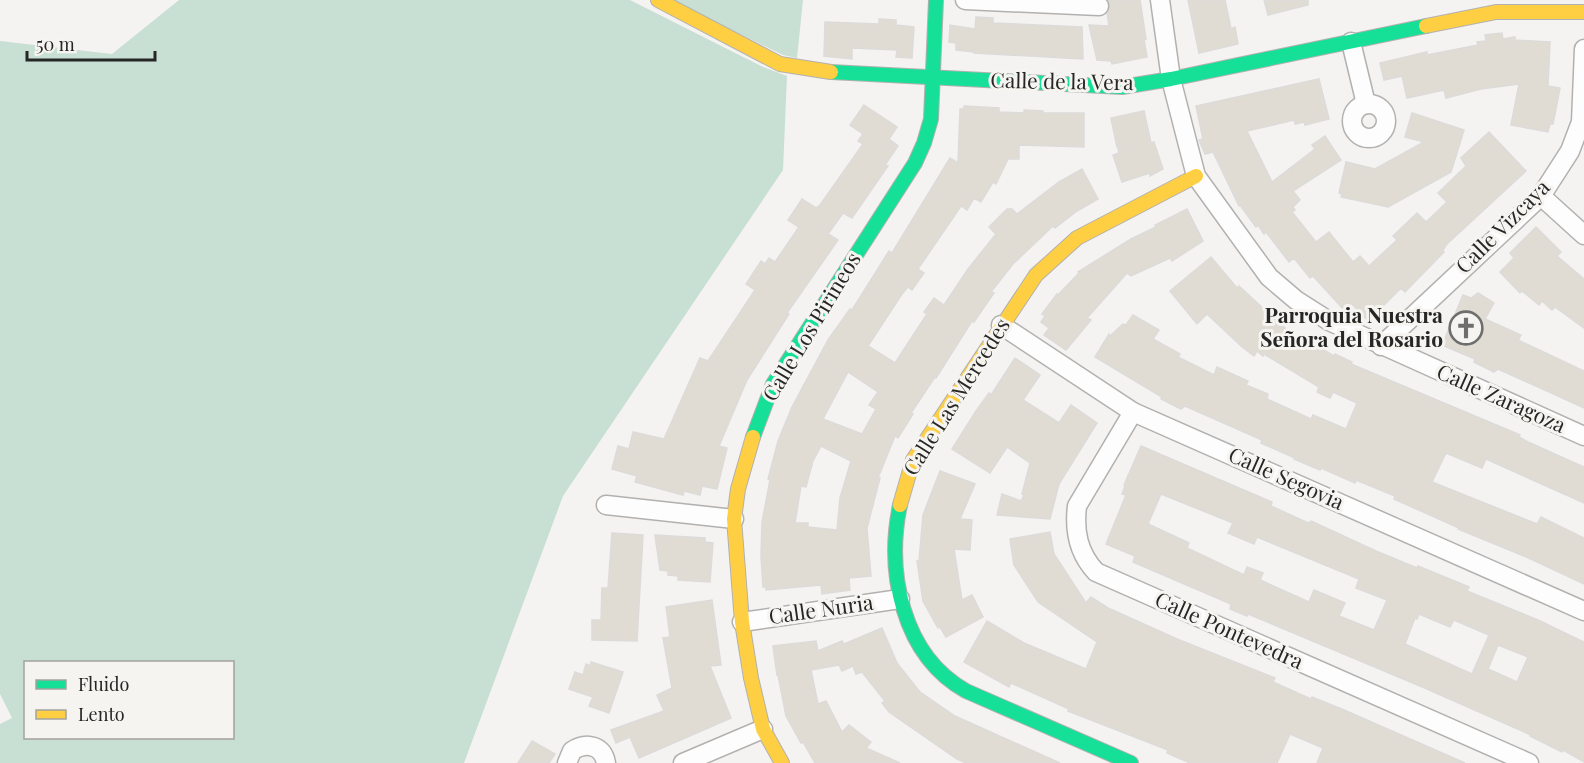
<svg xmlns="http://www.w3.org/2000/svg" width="1584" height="763" font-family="'Playfair Display',serif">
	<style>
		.green { fill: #c8dfd3; fill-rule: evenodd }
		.building { fill: #e0dcd4; stroke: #dcdbd9; stroke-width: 1.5; fill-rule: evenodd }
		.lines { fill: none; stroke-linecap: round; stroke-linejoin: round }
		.street-casing { stroke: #b2b1b0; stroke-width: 21 }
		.fast-casing { stroke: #b2b1b0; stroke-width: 16 }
		.slow-casing { stroke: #b2b1b0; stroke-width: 16 }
		.street { stroke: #fefdfd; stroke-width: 18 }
		.fast { stroke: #16e098; stroke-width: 14 }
		.slow { stroke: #ffcf43; stroke-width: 14 }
		.labels { text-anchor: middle; stroke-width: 6; stroke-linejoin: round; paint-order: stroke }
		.street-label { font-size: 21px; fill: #262624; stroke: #f6f4f0 }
		.poi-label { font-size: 21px; font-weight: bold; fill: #262624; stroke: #f6f4f0; text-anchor: end }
	</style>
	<rect width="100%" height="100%" fill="#f5f3f1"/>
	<g class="green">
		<path d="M179,0H630L761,66L787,76L783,170L563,496L464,763H0V724L12,718L0,694V41L112,54ZM26,662H232V738H26Z"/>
		<path d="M671,0H803L797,58L783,55Z"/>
	</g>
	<g class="building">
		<path d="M1108,0H1140L1146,39L1144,40L1147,57L1112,64L1111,61L1097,60L1089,25L1109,26L1107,13L1110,7Z"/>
		<path d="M1188,0H1225L1231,29L1235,27L1238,44L1199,53Z"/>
		<path d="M1264,0H1308V5L1268,15Z"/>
		<path d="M976,17L993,18V23L1082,27L1083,59L974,53V52L956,50V43L949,42L950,25L975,29Z"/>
		<path d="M879,19L896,20V25L914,27L912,58L896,57L897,50L852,48V59L824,56L825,22L879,24Z"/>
		<path d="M1502,33L1503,39L1515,37V40L1550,42L1548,86L1560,88L1553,124H1550L1548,132L1511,125L1519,84L1481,89L1446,98L1444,90L1407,98L1402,76L1384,80L1380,63L1427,52V55L1478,45L1477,42L1486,41L1485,35Z"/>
		<path d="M1319,79L1329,119L1305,125L1304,122L1295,124L1294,120L1247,131L1272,182L1315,149L1312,145L1325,136L1341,160L1293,191L1300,200L1293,207L1295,210L1292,212L1316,242L1329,232L1353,262L1360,256L1369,266L1397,240L1393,236L1417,213L1426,222L1447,202L1438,193L1466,166L1461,158L1489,132L1526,171L1447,244L1443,250L1444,252L1405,292L1401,288L1368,321L1351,303L1344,310L1313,276L1310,278L1294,258L1289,262L1266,232L1264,234L1258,225L1256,227L1240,205L1239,206L1213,152L1205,154L1199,140L1203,139L1196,106Z"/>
		<path d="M864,105L897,127L889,139L898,146L885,165L888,166L852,218L843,213L828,234L838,240L787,313L789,314L747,380L719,446L727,448L717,489L702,486L700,495L684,491L683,495L635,482L637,476L612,469L618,446L629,449L633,432L664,439L700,358L708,361L755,290L746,284L761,261L765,264L769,258L775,262L799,227L788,220L802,199L816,208L820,205L863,144L858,141L863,134L850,125Z"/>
		<path d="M964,106L999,108V112L1024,113V110L1043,111V113H1084V147L1019,145V159H1008L996,184L993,182L981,202L974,198L967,210L961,206L918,269L924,273L912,290L908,287L902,294L868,346L895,363L927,314L924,312L934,298L944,305L968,269L996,234L989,227L1007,209H1012L1017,214L1059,182L1082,169L1098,199L1077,211L1055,228L1053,226L1013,264L991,292L994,293L974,322L972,321L936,378L935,377L911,413L913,414L898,438L895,436L878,478H880L867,528L871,576L849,578L850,590L822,594L821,585L766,590V587H763L761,556L762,522L770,480L768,479L778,441L792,407L828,340L850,309L852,310L889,251L892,253L950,158L958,163L960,109H964ZM848,372L878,392L869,405L876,409L862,434L823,419ZM821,446L851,461L840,498L837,530L808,527V523H795L801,486L806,487L813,461Z"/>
		<path d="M1144,111L1151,143L1154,142L1163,169L1150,176V173L1122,182L1113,155L1119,153L1118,149L1122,146L1117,147L1111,118Z"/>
		<path d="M1412,113L1464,130L1451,172L1388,207L1341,197L1342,194L1339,193L1346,162L1375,169L1424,142L1405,137Z"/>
		<path d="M1187,209L1203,241L1172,261L1170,258L1131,276L1127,273L1087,318L1091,320L1066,350L1044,335L1049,328L1041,322L1045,316L1042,314L1057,294L1058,295L1079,273L1078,272L1131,239L1156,227L1155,225Z"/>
		<path d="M1536,227L1561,252L1557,256L1584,279V328L1555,307L1552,310L1542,301L1539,305L1522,291L1520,293L1500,272L1514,258L1510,253Z"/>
		<path d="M1211,257L1237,288L1239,286L1266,311L1265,312L1298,338L1299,336L1334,356L1335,354L1352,362L1351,364L1520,435L1519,437L1528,442L1584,467V503L1486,459L1482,468L1446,453L1432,482L1537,524L1541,517L1584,538V584L1524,556L1458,529L1459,528L1394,499L1395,496L1356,480L1355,483L1321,468L1320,470L1294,459L1295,458L1261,443L1262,440L1185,406L1181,409L1161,399L1162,397L1095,357L1109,334L1110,336L1123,324L1126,325L1133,315L1159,330L1153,339L1180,354L1178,357L1214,375L1217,367L1248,381L1246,385L1268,394L1267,399L1311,419L1313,415L1346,429L1357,403L1333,392L1330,398L1317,392L1319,387L1264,354L1263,356L1257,351L1254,356L1242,347L1207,314L1197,324L1170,291Z"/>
		<path d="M1478,293L1494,303L1485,319L1521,335L1518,340L1584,371V408L1498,369L1494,372L1474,362L1475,359L1442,345L1463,295L1471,298Z"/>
		<path d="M1015,358L1040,375L1023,400L1059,423L1071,405L1097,423L1059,484L1050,519L997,515L1002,494L1021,501L1024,495L1022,494L1030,463L1007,447L990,473L952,449L976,411L989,393L991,395Z"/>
		<path d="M1141,446L1272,502L1271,506L1306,522L1310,523L1311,521L1376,551L1417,568L1418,566L1469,587L1467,591L1538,620L1584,642V762L1563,750L1562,752L1530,736L1531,735L1420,686L1248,614L1247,616L1230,609L1231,604L1133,562L1135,556L1106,544L1126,495L1122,494L1125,486L1124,485ZM1161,494L1233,523L1228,533L1254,544L1257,537L1359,579L1356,588L1387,600L1374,630L1339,616L1345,603L1314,590L1309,602L1260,580L1263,573L1247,567L1244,575L1187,548L1189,543L1148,524ZM1419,614L1450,627L1454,620L1489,635L1472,674L1405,644L1415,618L1417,619ZM1498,645L1528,657L1517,682L1488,669Z"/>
		<path d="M940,471L975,484L960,519L972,520L970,550L954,549L962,600L972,595L983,617L946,637L940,627L938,628L923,601L917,561H919L923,515Z"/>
		<path d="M1050,532L1054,554L1086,603L1091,597L1108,608L1177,639L1275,678L1273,682L1311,699L1312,697L1344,710L1465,763H1317L1323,748L1290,734L1277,763H1190L1167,753L1168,750L1068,711L1069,709L1011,683L1009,687L964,662L987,621L1024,643L1086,669L1097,642L1038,602L1014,565L1010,539Z"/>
		<path d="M612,533L643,535L637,641L592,640V620H601L602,588H608Z"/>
		<path d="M655,535L705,538V542L713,543L710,582L678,580V576L668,575V571L660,570Z"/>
		<path d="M712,600L721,665L710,666L731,718L639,758L630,737L616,743L611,730L664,711L657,695L672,688L663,638L670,637L666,607Z"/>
		<path d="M882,628L897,663L920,692L955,716L1060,763H966L957,759L889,712L882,703L885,701L862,672L856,674L853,666L842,671L839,665L811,670L818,704L826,701L842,732L849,725L871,742L866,748L900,763H815L803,742L801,743L786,716L778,675H777L773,646L816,641L818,651L842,641L844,644Z"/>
		<path d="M591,662L623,672L609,713L589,706L593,697L569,689L575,672L583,675L586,664L591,666Z"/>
		<path d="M532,741L555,754L549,763H518Z"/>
	</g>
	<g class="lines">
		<g class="street-casing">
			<g id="street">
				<path d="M965,0L1099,6"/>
				<path d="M1160,0L1171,79L1196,176L1269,277L1296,300L1329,321L1584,436"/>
				<path d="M1351,42L1366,104"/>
				<circle cx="1369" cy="121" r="17"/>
				<path d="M1541,196L1584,235"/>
				<path d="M1001,325L1133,412L1584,611"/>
				<path d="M1381,346L1541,196L1570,151L1581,122L1584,49"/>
				<path d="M1133,412L1077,506C1074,531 1078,553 1096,572L1529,763"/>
				<path d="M606,505L734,519"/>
				<path d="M742,622L900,599"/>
				<path d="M567,763L572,751C587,741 603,746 606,763"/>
				<path d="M683,763L763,729"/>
			</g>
		</g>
		<g class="fast-casing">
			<g id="fast">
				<path d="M831,72L1122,87L1171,79L1426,26"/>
				<path d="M753,437L773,384L915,163L924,143L931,119L936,0"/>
				<path d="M900,505C886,572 902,655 966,691L1131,763"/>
			</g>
		</g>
		<g class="slow-casing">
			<g id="slow">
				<path d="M658,0L780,64L831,72"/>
				<path d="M1426,26L1496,12H1584"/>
				<path d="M753,437L738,489L734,519L742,622L751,678L763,729L782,763"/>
				<path d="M900,505L913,460L1036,275L1077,238L1196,176"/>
			</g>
		</g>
		<use href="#street" class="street"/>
		<use href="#fast" class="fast"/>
		<use href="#slow" class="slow"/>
	</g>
	<defs>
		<g id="church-ring" transform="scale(1.725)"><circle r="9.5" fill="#f6f4f0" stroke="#6e6e6c" stroke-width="1.5"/><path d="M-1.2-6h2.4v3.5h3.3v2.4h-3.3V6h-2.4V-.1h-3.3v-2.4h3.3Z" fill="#6e6e6c"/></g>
	</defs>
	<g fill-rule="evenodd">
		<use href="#church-ring" x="1466" y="328"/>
	</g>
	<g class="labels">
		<g class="street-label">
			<text transform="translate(1062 82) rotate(1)" y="7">Calle de la Vera</text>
			<text transform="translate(1503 227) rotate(-45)" y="7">Calle Vizcaya</text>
			<text transform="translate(812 327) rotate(-59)" y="7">Calle Los Pirineos</text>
			<text transform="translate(957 397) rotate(-58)" y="7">Calle Las Mercedes</text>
			<text transform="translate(1501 399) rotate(24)" y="7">Calle Zaragoza</text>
			<text transform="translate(1286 479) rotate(24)" y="7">Calle Segovia</text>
			<text transform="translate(821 610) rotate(-8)" y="7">Calle Nuria</text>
			<text transform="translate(1229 631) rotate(24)" y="7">Calle Pontevedra</text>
		</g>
		<g class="poi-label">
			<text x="1443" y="323">Parroquia Nuestra<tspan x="1443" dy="24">Señora del Rosario</tspan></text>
		</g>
	</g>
	<rect x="24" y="661" width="210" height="78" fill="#f6f4f0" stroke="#a3a29e" stroke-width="1.5"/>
	<rect x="36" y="680" width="30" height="9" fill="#16e098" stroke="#a3a29e" stroke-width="1.5"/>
	<text x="78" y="691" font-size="18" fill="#262624">Fluido</text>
	<rect x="36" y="710" width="30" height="9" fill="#ffcf43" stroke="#a3a29e" stroke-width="1.5"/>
	<text x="78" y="721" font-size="18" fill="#262624">Lento</text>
	<path d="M27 51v9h128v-9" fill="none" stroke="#262624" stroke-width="3"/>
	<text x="36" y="51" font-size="18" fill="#262624" stroke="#f6f4f0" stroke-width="4.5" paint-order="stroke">50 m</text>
</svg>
